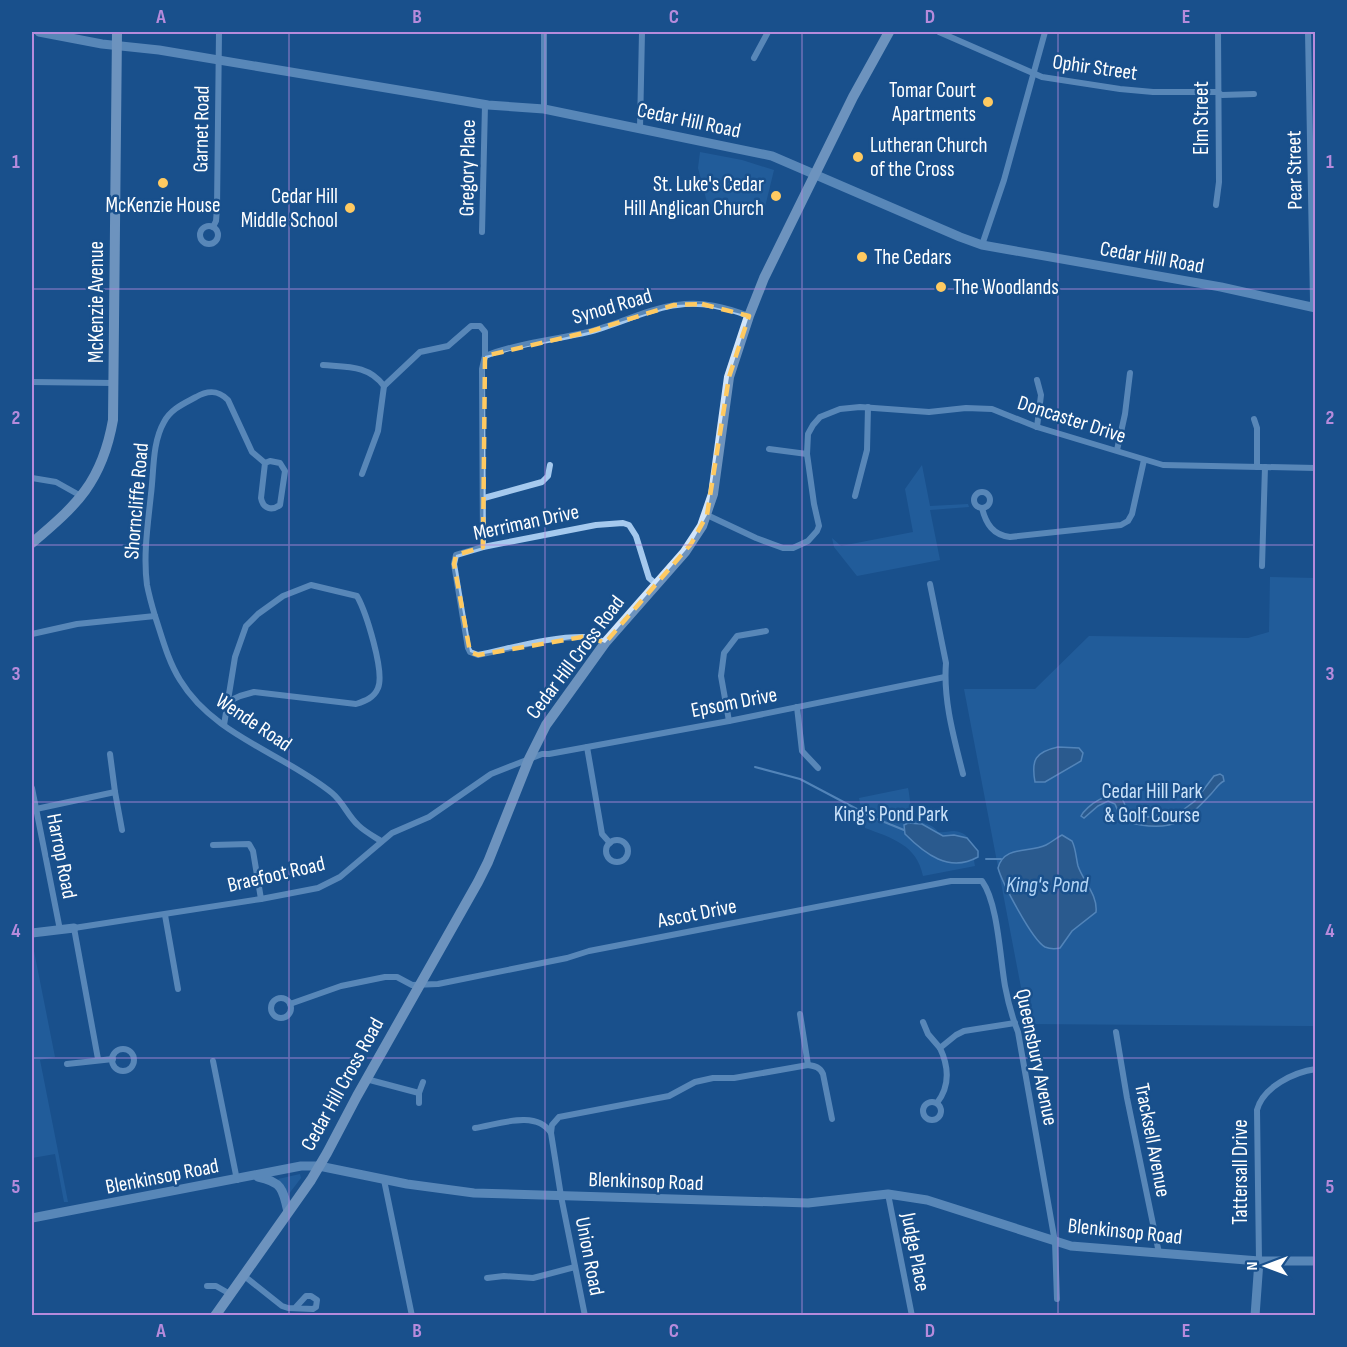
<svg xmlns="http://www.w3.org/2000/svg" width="1347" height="1347" font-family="'Sofia Sans Condensed',sans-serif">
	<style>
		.green { fill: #2c6baa }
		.water { fill: #3e6691; stroke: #97c4f0; stroke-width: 1.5 }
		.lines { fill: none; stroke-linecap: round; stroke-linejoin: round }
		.stream { stroke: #97c4f0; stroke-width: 2 }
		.minor { stroke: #a5c9ee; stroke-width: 6 }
		.tertiary { stroke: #a5c9ee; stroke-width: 9 }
		.secondary { stroke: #d2e5fa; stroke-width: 10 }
		.marked { fill: none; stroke: #ffca61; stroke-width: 4.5; stroke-dasharray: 12 8; stroke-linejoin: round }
		.grid { fill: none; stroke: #b68bdc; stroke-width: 1.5; stroke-opacity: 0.55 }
		.poi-dot { fill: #ffca61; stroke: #19508c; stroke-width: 2 }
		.labels { text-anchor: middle; stroke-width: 5; stroke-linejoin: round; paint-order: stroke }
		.street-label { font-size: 21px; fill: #fff; stroke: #19508c }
		.poi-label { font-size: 21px; fill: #fff; stroke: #19508c; text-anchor: end }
		.park-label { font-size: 21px; fill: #cae2fa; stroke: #19508c }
		.water-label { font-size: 22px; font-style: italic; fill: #b0d3f5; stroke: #19508c }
		.neatline { fill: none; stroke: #b68bdc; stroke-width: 2 }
		.grid-label { font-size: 20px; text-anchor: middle; font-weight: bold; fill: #b68bdc }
	</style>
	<rect width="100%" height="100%" fill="#19508c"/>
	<g class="green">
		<path d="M700,152L742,160L774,170L763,215L740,214L708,206L698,168Z"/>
		<path d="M922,465L930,506L968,504L969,507L930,510L940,560L857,576L834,547L832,538L841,546L913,532L905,489Z"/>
		<path d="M1270,577L1315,578V1026L1028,1024L964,689H1035L1089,636L1248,638L1269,632Z"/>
		<path d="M908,788C910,796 910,810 914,817C918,824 932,822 938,832C944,833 948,831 954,831C974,833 972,850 975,866L923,876C917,845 892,838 865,828L859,798Z"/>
		<path d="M32,941L55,1057L40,1060L68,1202H64L55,1154L32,1158Z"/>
		<path d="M300,1174L301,1178L288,1195L278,1179Z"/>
	</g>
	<g class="water">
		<path d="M1058,747L1079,748L1083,753L1081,761L1045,782H1035C1031,760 1035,752 1058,747Z"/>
		<path d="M1220,774L1223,776L1224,781C1218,784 1215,790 1211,794C1189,818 1175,831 1141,825C1122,822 1122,821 1115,804L1108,801L1098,806L1084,818L1081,816C1086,806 1111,788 1122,799C1125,802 1125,808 1127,812L1139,817H1148L1180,812L1195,801L1214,776Z"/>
		<path d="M908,823L922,824L943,836L954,835L967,838L978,851V857C949,873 925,854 905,834L904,825Z"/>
		<path d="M1062,835L1072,841C1076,849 1076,858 1078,866C1083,881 1098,895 1096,912L1072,931L1060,948C1055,949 1050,949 1045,947C1032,940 1002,882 998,868C1004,845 1030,853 1046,845C1052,842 1056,838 1062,835Z"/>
	</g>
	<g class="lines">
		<g class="stream">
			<path d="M755,767L800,779L872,817L904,830"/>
			<path d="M986,859H1001"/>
		</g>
		<g class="minor">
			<path d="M544,32V109"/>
			<path d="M939,32L1042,77L1120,89L1153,92H1217L1222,95L1254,94"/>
			<path d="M1308,32L1313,301L1312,307"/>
			<path d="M754,58L768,32"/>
			<path d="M640,128L642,32"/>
			<path d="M1216,205L1219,182L1218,32"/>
			<circle cx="209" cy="235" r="9"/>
			<path d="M213,227L216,221L217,208L219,32"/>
			<path d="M482,232L485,105"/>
			<path d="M982,245L1004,180L1045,32"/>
			<path d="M485,356C518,343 554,340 588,332C617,325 649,308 677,305C702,301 725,307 749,316"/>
			<path d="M323,365C347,367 369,365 384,386L420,352L448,346L471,326H480L485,332V356L482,369L483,547"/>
			<path d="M32,382L114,383"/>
			<path d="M1254,419L1257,428V467"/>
			<path d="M1037,427L1041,395L1037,380"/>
			<path d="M769,449L807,454"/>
			<path d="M1117,450L1125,414L1130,373"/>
			<path d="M270,461L280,463L285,471L280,505C272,511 263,509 261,498L265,463Z"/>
			<path d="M362,474L378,431L384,386"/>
			<path d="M32,478L56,482L81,496"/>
			<circle cx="982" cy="500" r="8"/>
			<path d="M855,496L867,450L868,407"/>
			<path d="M484,498L542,482L548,476L550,465"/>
			<path d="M982,508C986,524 993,535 1010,537L1121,525L1128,521L1132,514L1144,460"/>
			<path d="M707,515L756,538L783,548H793L808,541L817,531L819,526L814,504L807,454L808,434L813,425L820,417L840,409L860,407L929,412L966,408L992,409L1037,427L1163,465L1316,468"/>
			<path d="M1262,566L1265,467"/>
			<path d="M930,584L946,663C943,700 954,738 963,774"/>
			<path d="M155,616C152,606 149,595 147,585C143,555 148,523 151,494C154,471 152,443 164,422C171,409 183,404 196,397C208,390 218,390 228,400L252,452L265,463"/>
			<path d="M32,634L77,624L155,616C162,637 168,661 180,680C214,736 283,753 332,793C343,802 348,816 358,825C364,831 373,836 381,841"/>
			<path d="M605,643C599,639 594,637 587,637C551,636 513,648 478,655L470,652L468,648L454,564L456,555L483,547L596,525L623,523L629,525L636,536L649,578L656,584"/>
			<path d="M797,707L802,751L818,768"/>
			<path d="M729,721L721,676L724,653L737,636L766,631"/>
			<path d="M224,725L235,657L246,626L258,614L283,596L311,585L357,596C366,612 385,672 378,688C374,698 365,701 356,704L254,692L240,696L227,702"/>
			<path d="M587,747L602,834L610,843"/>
			<path d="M110,754L115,792"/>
			<path d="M32,788L60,930"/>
			<path d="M36,809L115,792L122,830"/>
			<circle cx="617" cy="851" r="11"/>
			<path d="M213,845L249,844L253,851L261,899"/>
			<path d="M165,915L178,989"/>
			<circle cx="281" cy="1008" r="10"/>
			<path d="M290,1004L341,986L385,977H397L412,985L438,984L567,958L589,951L951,881H982C998,903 1000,958 1005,986C1008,1002 1012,1017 1018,1032L1055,1242L1057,1299"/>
			<path d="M800,1014L808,1065"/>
			<path d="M923,1022L928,1034L940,1048"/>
			<path d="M1116,1032L1127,1098L1159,1253"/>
			<circle cx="123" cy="1060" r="11"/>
			<path d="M98,1059L74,928L261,899L318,888L340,877L392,833L429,817L491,774L542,754H549L729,721L945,677"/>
			<path d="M213,1061L237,1180"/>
			<path d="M67,1064L113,1059"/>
			<path d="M366,1079L419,1093"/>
			<circle cx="932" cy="1111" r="9"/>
			<path d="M419,1103V1093L423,1082"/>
			<path d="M937,1103C950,1086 949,1067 940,1048L956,1035L964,1031L1015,1023"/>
			<path d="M475,1128C497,1125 536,1109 551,1133L552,1125L559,1117L669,1096L695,1082L713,1078H734L808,1065C815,1066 820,1067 823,1074L832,1119"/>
			<path d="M551,1133L561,1196L585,1316"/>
			<path d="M384,1180L412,1316"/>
			<path d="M888,1194L912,1316"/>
			<path d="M1259,1261L1257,1110C1263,1087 1294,1072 1316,1069"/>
			<path d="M243,1275L282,1306L288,1308L313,1309L316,1307L317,1300L311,1296H306L295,1308"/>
			<path d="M487,1278L504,1276L533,1278L575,1267"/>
			<path d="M207,1286H216L230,1294"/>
		</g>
		<g class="tertiary">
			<path d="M39,32L102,44L159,50L488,105L544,109L772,156L960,237L982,245L1221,287L1316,308"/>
			<path d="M32,933L74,928"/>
			<path d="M258,1177C282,1182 283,1189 288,1212"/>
			<path d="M32,1218L301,1166H319L407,1184L474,1193L808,1203L888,1194L927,1200L1071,1246L1259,1261H1316"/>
			<path d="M1255,1316L1259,1261"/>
		</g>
		<g class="secondary">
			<path d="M32,543C77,505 102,482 113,420L117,32"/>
			<path d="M215,1316L311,1180L327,1153L357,1096L478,882L488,862L529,759L546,725L605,643L685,552L702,526L713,494L729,377L749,316L764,278L853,97L889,32"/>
		</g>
	</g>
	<path d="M0 0H1347V1347H0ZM702,304L749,316L729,377L707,515L691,544L605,643L588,636L478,655L470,652L454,564L456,555L483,547L485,356L588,332L674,305Z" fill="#19508c" fill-opacity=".55" fill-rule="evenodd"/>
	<path class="marked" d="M702,304L749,316L729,377L707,515L691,544L605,643L588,636L478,655L470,652L454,564L456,555L483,547L485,356L588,332L674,305Z"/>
	<path class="grid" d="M289,32V1316M545,32V1316M802,32V1316M1058,32V1316M32,289H1316M32,545H1316M32,802H1316M32,1058H1316"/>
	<g class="poi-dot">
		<circle cx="988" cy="102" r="6"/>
		<circle cx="858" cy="157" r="6"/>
		<circle cx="163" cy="183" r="6"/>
		<circle cx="776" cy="196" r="6"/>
		<circle cx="350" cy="208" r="6"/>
		<circle cx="862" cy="257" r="6"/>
		<circle cx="941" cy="287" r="6"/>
	</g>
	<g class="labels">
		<g class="street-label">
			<text transform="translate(1095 67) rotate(8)" y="7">Ophir Street</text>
			<text transform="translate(1201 118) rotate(-90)" y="7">Elm Street</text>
			<text transform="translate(689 120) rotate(12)" y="7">Cedar Hill Road</text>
			<text transform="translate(201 129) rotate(-89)" y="7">Garnet Road</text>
			<text transform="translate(467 168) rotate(-89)" y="7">Gregory Place</text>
			<text transform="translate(1294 170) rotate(-91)" y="7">Pear Street</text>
			<text transform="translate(1152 257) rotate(10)" y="7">Cedar Hill Road</text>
			<text transform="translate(96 302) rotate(-90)" y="7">McKenzie Avenue</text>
			<text transform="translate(612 306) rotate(-16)" y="7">Synod Road</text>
			<text transform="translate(1072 419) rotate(18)" y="7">Doncaster Drive</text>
			<text transform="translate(136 501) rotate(-85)" y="7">Shorncliffe Road</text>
			<text transform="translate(526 522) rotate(-12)" y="7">Merriman Drive</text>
			<text transform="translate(575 657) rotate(-53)" y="7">Cedar Hill Cross Road</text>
			<text transform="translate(734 702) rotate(-11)" y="7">Epsom Drive</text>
			<text transform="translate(254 722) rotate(34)" y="7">Wende Road</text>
			<text transform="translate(62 856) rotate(79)" y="7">Harrop Road</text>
			<text transform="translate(276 874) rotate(-13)" y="7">Braefoot Road</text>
			<text transform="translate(697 913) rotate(-11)" y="7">Ascot Drive</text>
			<text transform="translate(1037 1057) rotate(78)" y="7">Queensbury Avenue</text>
			<text transform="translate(342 1084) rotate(-61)" y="7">Cedar Hill Cross Road</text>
			<text transform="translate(1153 1140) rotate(79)" y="7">Tracksell Avenue</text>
			<text transform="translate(1240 1172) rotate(-90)" y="7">Tattersall Drive</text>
			<text transform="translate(162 1176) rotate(-11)" y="7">Blenkinsop Road</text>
			<text transform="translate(646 1181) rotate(2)" y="7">Blenkinsop Road</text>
			<text transform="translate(1125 1231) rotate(6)" y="7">Blenkinsop Road</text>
			<text transform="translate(916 1252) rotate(79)" y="7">Judge Place</text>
			<text transform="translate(590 1256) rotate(79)" y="7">Union Road</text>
		</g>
		<g class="poi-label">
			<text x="976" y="97">Tomar Court<tspan x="976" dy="24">Apartments</tspan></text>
			<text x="870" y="152" text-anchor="start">Lutheran Church<tspan x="870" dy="24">of the Cross</tspan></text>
			<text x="764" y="191">St. Luke's Cedar<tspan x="764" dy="24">Hill Anglican Church</tspan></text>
			<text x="338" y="203">Cedar Hill<tspan x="338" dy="24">Middle School</tspan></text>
			<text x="163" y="212" text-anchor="middle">McKenzie House</text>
			<text x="874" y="264" text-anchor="start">The Cedars</text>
			<text x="953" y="294" text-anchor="start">The Woodlands</text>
		</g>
		<g class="park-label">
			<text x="1152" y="798">Cedar Hill Park<tspan x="1152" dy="24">&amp; Golf Course</tspan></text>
			<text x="891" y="821">King's Pond Park</text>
		</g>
		<g class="water-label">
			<text x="1047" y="892">King's Pond</text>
		</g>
	</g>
	<rect width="1347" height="1347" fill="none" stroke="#19508c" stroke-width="66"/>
	<g transform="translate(1266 1266) rotate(270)" stroke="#19508c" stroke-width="4.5" paint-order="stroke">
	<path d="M0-4.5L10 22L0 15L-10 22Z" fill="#ffffff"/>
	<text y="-9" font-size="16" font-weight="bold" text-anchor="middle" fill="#ffffff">N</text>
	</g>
	<rect x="33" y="33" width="1281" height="1281" class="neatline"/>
	<g class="grid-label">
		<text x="161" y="23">A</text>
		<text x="417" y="23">B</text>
		<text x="674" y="23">C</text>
		<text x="930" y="23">D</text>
		<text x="1186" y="23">E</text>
		<text x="16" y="168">1</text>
		<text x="1330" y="168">1</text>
		<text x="16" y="424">2</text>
		<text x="1330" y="424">2</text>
		<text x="16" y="680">3</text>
		<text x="1330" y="680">3</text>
		<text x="16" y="937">4</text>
		<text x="1330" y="937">4</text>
		<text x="16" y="1193">5</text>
		<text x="1330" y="1193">5</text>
		<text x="161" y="1337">A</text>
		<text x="417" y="1337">B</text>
		<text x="674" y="1337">C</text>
		<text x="930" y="1337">D</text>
		<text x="1186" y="1337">E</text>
	</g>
</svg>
